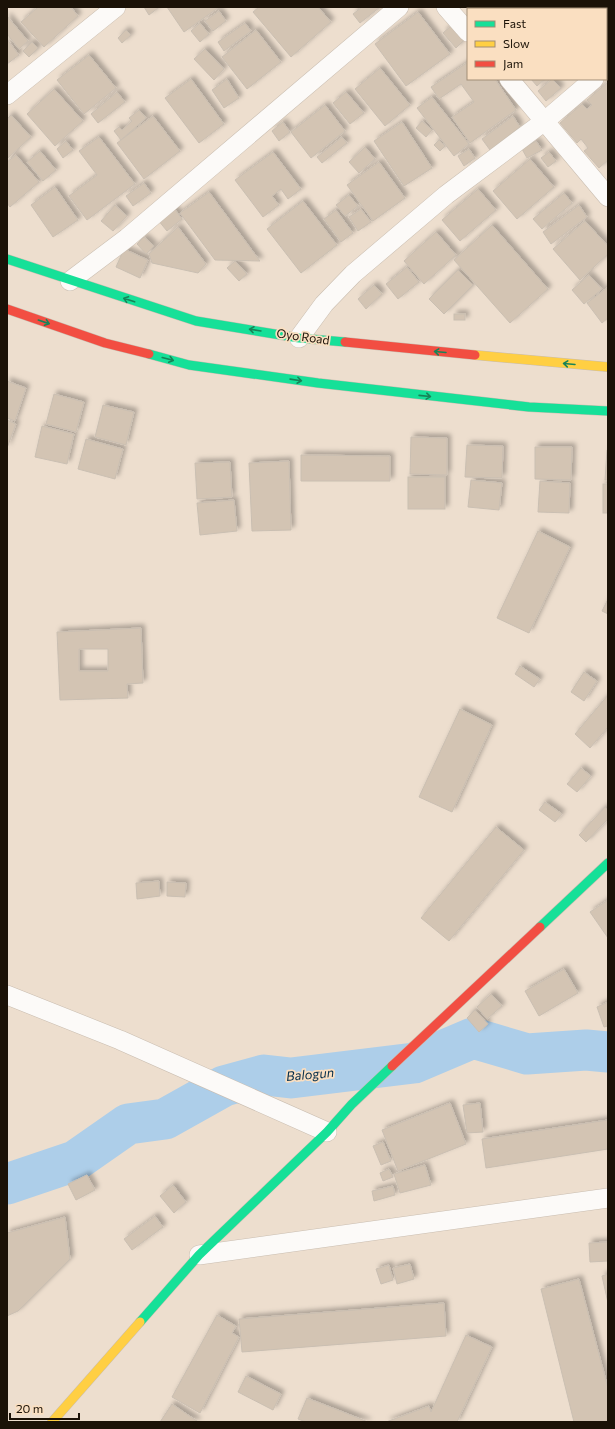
<svg xmlns="http://www.w3.org/2000/svg" width="615" height="1429" font-family="Commissioner,sans-serif">
	<style>
		.lines { fill: none; stroke-linecap: round; stroke-linejoin: round }
		.river { stroke: #adcee9; stroke-width: 41 }
		.building { fill: #d3c4b3; stroke: #cabfb2; fill-rule: evenodd; filter: url(#shadow) }
		.street-casing { stroke: #c9bdb0; stroke-width: 20 }
		.fast-casing { stroke: #c9bdb0; stroke-width: 10 }
		.slow-casing { stroke: #c9bdb0; stroke-width: 10 }
		.jam-casing { stroke: #c9bdb0; stroke-width: 10 }
		.street { stroke: #fcfaf8; stroke-width: 19 }
		.fast { stroke: #16e098; stroke-width: 9 }
		.slow { stroke: #ffcf43; stroke-width: 9 }
		.jam { stroke: #f24e42; stroke-width: 9 }
		.oneway { stroke: #188357 }
		.labels { text-anchor: middle; stroke-width: 3.5; stroke-linejoin: round; paint-order: stroke }
		.street-label { font-size: 12px; fill: #1b1207; stroke: #fadfc1 }
		.water-label { font-size: 13px; font-style: italic; fill: #022c4a; stroke: #fadfc1 }
	</style>
	<defs>
		<filter id="shadow"><feDropShadow dx="3.5" dy="-3.5" stdDeviation="2" flood-color="#0004"/></filter>
	</defs>
	<rect width="100%" height="100%" fill="#eddece"/>
	<g class="lines">
		<path class="river" d="M7,1184L75,1161L128,1124L165,1119L224,1086L264,1075L291,1078L414,1063L473,1038L527,1054L586,1050L608,1052"/>
	</g>
	<g class="building">
		<path d="M38,7H71L78,16L44,47L21,22Z"/>
		<path d="M144,7H157L158,8L149,15Z"/>
		<path d="M167,7H217L218,8L184,32Z"/>
		<path d="M259,7H318L331,22L291,57L253,12Z"/>
		<path d="M362,7H380L360,23L353,14Z"/>
		<path d="M480,7H519L517,9H482Z"/>
		<path d="M549,7H608V18L606,20V9H547Z"/>
		<path d="M219,11L226,21L213,31L205,21Z"/>
		<path d="M418,12L450,54L406,86L375,44Z"/>
		<path d="M7,16L28,41L19,49L7,34Z"/>
		<path d="M200,23L209,34L200,42L191,31Z"/>
		<path d="M245,23L251,31L224,51L218,42Z"/>
		<path d="M452,25L465,39L456,48L443,33Z"/>
		<path d="M126,30L131,35L122,43L118,38Z"/>
		<path d="M256,30L281,62L247,89L222,57Z"/>
		<path d="M7,39L19,55L7,64Z"/>
		<path d="M32,42L38,48L29,57L23,51Z"/>
		<path d="M205,49L224,69L214,80L194,59Z"/>
		<path d="M89,55L116,88L84,114L57,80Z"/>
		<path d="M468,62V79H495L516,110L470,143L452,117L474,102L461,84L439,99L431,87Z"/>
		<path d="M380,68L410,105L385,126L355,89Z"/>
		<path d="M191,79L224,124L199,143L165,98Z"/>
		<path d="M227,79L239,98L224,108L212,90Z"/>
		<path d="M531,79H545L537,86Z"/>
		<path d="M552,79L561,88L546,101L538,91Z"/>
		<path d="M608,82V160L599,168L584,151L588,148L581,139L577,143L560,123L582,104L587,109L592,105L587,100Z"/>
		<path d="M54,89L83,121L55,146L27,114Z"/>
		<path d="M117,92L125,102L98,123L91,114Z"/>
		<path d="M346,92L364,113L350,124L333,103Z"/>
		<path d="M432,97L469,144L454,156L417,108Z"/>
		<path d="M325,105L345,131L311,158L291,132Z"/>
		<path d="M139,110L146,118L121,140L114,131L119,127L122,130L132,121L129,118Z"/>
		<path d="M11,115L31,137L8,158L7,119Z"/>
		<path d="M153,116L180,151L144,179L117,143Z"/>
		<path d="M513,116L520,127L490,150L482,139Z"/>
		<path d="M422,121L432,130L426,137L416,128Z"/>
		<path d="M283,122L290,132L279,141L272,131Z"/>
		<path d="M402,122L432,168L404,186L374,141Z"/>
		<path d="M99,137L135,184L87,220L69,196L97,175L79,151Z"/>
		<path d="M342,137L347,143L322,163L317,157Z"/>
		<path d="M439,140L445,146L440,151L434,145Z"/>
		<path d="M66,141L73,150L63,158L57,149Z"/>
		<path d="M536,141L542,150L527,158L522,149Z"/>
		<path d="M365,147L375,159L359,173L349,162Z"/>
		<path d="M469,149L475,158L464,166L458,156Z"/>
		<path d="M40,151L56,170L43,181L27,162Z"/>
		<path d="M273,152L301,189L288,199L281,189L272,196L279,205L263,217L235,180Z"/>
		<path d="M549,152L556,161L548,167L541,158Z"/>
		<path d="M16,155L39,182L10,207L7,203V162Z"/>
		<path d="M530,159L554,187L517,219L493,191Z"/>
		<path d="M379,162L405,198L373,221L347,185Z"/>
		<path d="M144,183L151,193L133,206L126,196Z"/>
		<path d="M55,187L78,220L53,237L31,205Z"/>
		<path d="M478,189L496,210L460,241L442,220Z"/>
		<path d="M209,192L260,261L215,260L180,213Z"/>
		<path d="M564,193L572,203L542,229L533,219Z"/>
		<path d="M349,195L358,206L345,216L336,205Z"/>
		<path d="M303,201L337,245L301,273L267,229Z"/>
		<path d="M115,205L127,216L113,231L101,221Z"/>
		<path d="M579,205L587,217L551,244L543,232Z"/>
		<path d="M174,208L182,219L167,231L158,220Z"/>
		<path d="M361,209L371,222L358,231L349,217Z"/>
		<path d="M336,210L353,233L341,242L324,219Z"/>
		<path d="M585,221L608,246V254L580,280L553,249Z"/>
		<path d="M492,225L548,289L510,323L454,260Z"/>
		<path d="M178,227L206,264L198,273L152,263L149,254Z"/>
		<path d="M436,232L456,255L424,284L404,261Z"/>
		<path d="M144,237L154,246L146,254L137,244Z"/>
		<path d="M124,249L148,260L140,278L116,267Z"/>
		<path d="M235,261L247,274L239,281L227,268Z"/>
		<path d="M407,267L419,282L398,299L386,284Z"/>
		<path d="M458,270L473,285L444,314L429,299Z"/>
		<path d="M589,275L602,289L584,304L572,290Z"/>
		<path d="M374,285L382,294L366,309L358,299Z"/>
		<path d="M608,287V318L602,323L587,303Z"/>
		<rect x="454" y="314" width="11" height="6"/>
		<path d="M7,381L26,388L15,421L7,418Z"/>
		<path d="M54,394L84,402L76,432L46,424Z"/>
		<path d="M103,405L134,412L126,445L95,437Z"/>
		<path d="M7,420L16,424L7,448Z"/>
		<path d="M42,426L74,434L67,464L35,457Z"/>
		<path d="M411,437L447,438V475L410,474Z"/>
		<path d="M86,439L123,449L115,479L78,469Z"/>
		<path d="M467,445L503,446L502,478L465,477Z"/>
		<path d="M535,447H572L571,480L535,479Z"/>
		<path d="M607,450H608V480H605Z"/>
		<path d="M301,455L390,456V481H301Z"/>
		<path d="M289,461L291,530L252,531L249,463Z"/>
		<path d="M230,462L232,497L197,499L195,463Z"/>
		<rect x="408" y="477" width="37" height="32"/>
		<path d="M471,480L502,483L499,510L468,507Z"/>
		<path d="M540,481L570,483L569,513L538,512Z"/>
		<rect x="603" y="484" width="5" height="29"/>
		<path d="M234,500L237,531L200,535L197,503Z"/>
		<path d="M538,531L570,547L529,633L497,618Z"/>
		<path d="M608,599V614L602,611Z"/>
		<path d="M141,628L143,683L127,684L128,698L60,700L57,632ZM79,649H108V671H79Z"/>
		<path d="M520,666L540,679L534,687L515,674Z"/>
		<path d="M584,672L597,681L584,701L571,692Z"/>
		<path d="M608,695V727L590,748L575,734Z"/>
		<path d="M460,709L492,725L452,812L419,797Z"/>
		<path d="M581,768L591,776L577,792L567,784Z"/>
		<path d="M545,802L562,814L555,822L539,810Z"/>
		<path d="M605,807L608,810V819L586,842L579,835Z"/>
		<path d="M496,827L524,850L449,941L421,918Z"/>
		<path d="M159,881L160,896L137,899L136,883Z"/>
		<path d="M167,882L186,883L185,897L167,896Z"/>
		<path d="M608,900V938L590,912Z"/>
		<path d="M564,969L578,993L539,1016L525,991Z"/>
		<path d="M491,994L502,1006L487,1019L477,1007Z"/>
		<path d="M608,1002V1026L604,1027L597,1007Z"/>
		<path d="M475,1010L488,1024L479,1032L467,1018Z"/>
		<path d="M450,1103L466,1144L398,1171L382,1130Z"/>
		<path d="M480,1103L483,1132L467,1133L463,1105Z"/>
		<path d="M608,1120V1149L486,1168L482,1139Z"/>
		<path d="M383,1142L391,1161L381,1165L373,1146Z"/>
		<path d="M425,1165L431,1185L400,1193L394,1174Z"/>
		<path d="M389,1169L393,1177L383,1181L380,1173Z"/>
		<path d="M87,1175L95,1190L76,1200L68,1184Z"/>
		<path d="M173,1185L186,1202L174,1213L160,1196Z"/>
		<path d="M393,1186L395,1195L374,1201L372,1191Z"/>
		<path d="M155,1216L163,1227L132,1250L124,1239Z"/>
		<path d="M65,1217L70,1259L18,1311L7,1316V1233Z"/>
		<path d="M608,1242V1261L590,1262L589,1243Z"/>
		<path d="M410,1264L414,1279L397,1284L393,1268Z"/>
		<path d="M389,1265L393,1280L381,1284L376,1269Z"/>
		<path d="M608,1274V1303L602,1276Z"/>
		<path d="M579,1279L608,1388V1422H574L541,1289Z"/>
		<path d="M444,1303L446,1336L242,1352L239,1319Z"/>
		<path d="M217,1315L236,1326L232,1333L239,1337L200,1413L172,1397Z"/>
		<path d="M466,1335L492,1347L457,1422H386L429,1406L431,1412Z"/>
		<path d="M246,1376L281,1394L273,1410L238,1392Z"/>
		<path d="M307,1398L343,1412L368,1422H306L298,1419Z"/>
		<path d="M172,1404L197,1421V1422H160Z"/>
	</g>
	<g class="lines">
		<g class="street-casing">
			<g id="street">
				<path d="M446,7L468,32"/>
				<path d="M606,69L608,67"/>
				<path d="M509,79L608,197"/>
				<path d="M7,95L116,7"/>
				<path d="M70,281L127,238L399,7"/>
				<path d="M299,338L324,304L353,274L446,195L546,120L594,79"/>
				<path d="M7,995L120,1040L327,1132"/>
				<path d="M199,1255L608,1198"/>
			</g>
		</g>
		<g class="fast-casing">
			<g id="fast">
				<path d="M7,259L196,321L299,338L345,342"/>
				<path d="M149,354L189,365L318,383L529,407L608,411"/>
				<path d="M540,927L608,863"/>
				<path d="M140,1322L199,1255L327,1132L352,1104L392,1066"/>
			</g>
		</g>
		<g class="slow-casing">
			<g id="slow">
				<path d="M475,355L608,367"/>
				<path d="M52,1422L140,1322"/>
			</g>
		</g>
		<g class="jam-casing">
			<g id="jam">
				<path d="M7,309L105,343L149,354"/>
				<path d="M345,342L475,355"/>
				<path d="M392,1066L540,927"/>
			</g>
		</g>
		<use href="#street" class="street"/>
		<use href="#fast" class="fast"/>
		<use href="#slow" class="slow"/>
		<use href="#jam" class="jam"/>
	</g>
	<defs><path id="oneway-shaft" d="M-6 0H5M1.5-3L5.5 0L1.5 3" fill="none" stroke-width="1.6" stroke-linecap="round" stroke-linejoin="round"/></defs>
	<g class="oneway">
		<use href="#oneway-shaft" transform="translate(129 300) rotate(-162)"/>
		<use href="#oneway-shaft" transform="translate(44 322) rotate(19)"/>
		<use href="#oneway-shaft" transform="translate(255 330) rotate(-171)"/>
		<use href="#oneway-shaft" transform="translate(440 352) rotate(-175)"/>
		<use href="#oneway-shaft" transform="translate(168 359) rotate(15)"/>
		<use href="#oneway-shaft" transform="translate(569 364) rotate(-175)"/>
		<use href="#oneway-shaft" transform="translate(296 380) rotate(8)"/>
		<use href="#oneway-shaft" transform="translate(425 396) rotate(6)"/>
	</g>
	<g class="labels">
		<g class="street-label">
			<text transform="translate(303 337) rotate(8)" y="4">Oyo Road</text>
		</g>
		<g class="water-label">
			<text transform="translate(310 1074) rotate(-5)" y="5">Balogun</text>
		</g>
	</g>
	<rect width="615" height="1429" fill="none" stroke="#1b1207" stroke-width="16"/>
	<rect x="467" y="8" width="140" height="72" fill="#fadfc1" stroke="#a18d77"/>
	<rect x="475" y="21" width="20" height="6" fill="#16e098" stroke="#a18d77"/>
	<text x="503" y="28" font-size="12" fill="#1b1207">Fast</text>
	<rect x="475" y="41" width="20" height="6" fill="#ffcf43" stroke="#a18d77"/>
	<text x="503" y="48" font-size="12" fill="#1b1207">Slow</text>
	<rect x="475" y="61" width="20" height="6" fill="#f24e42" stroke="#a18d77"/>
	<text x="503" y="68" font-size="12" fill="#1b1207">Jam</text>
	<path d="M10 1413v6h69v-6" fill="none" stroke="#1b1207" stroke-width="2"/>
	<text x="16" y="1413" font-size="12" fill="#1b1207" stroke="#fadfc1" stroke-width="3" paint-order="stroke">20 m</text>
</svg>
